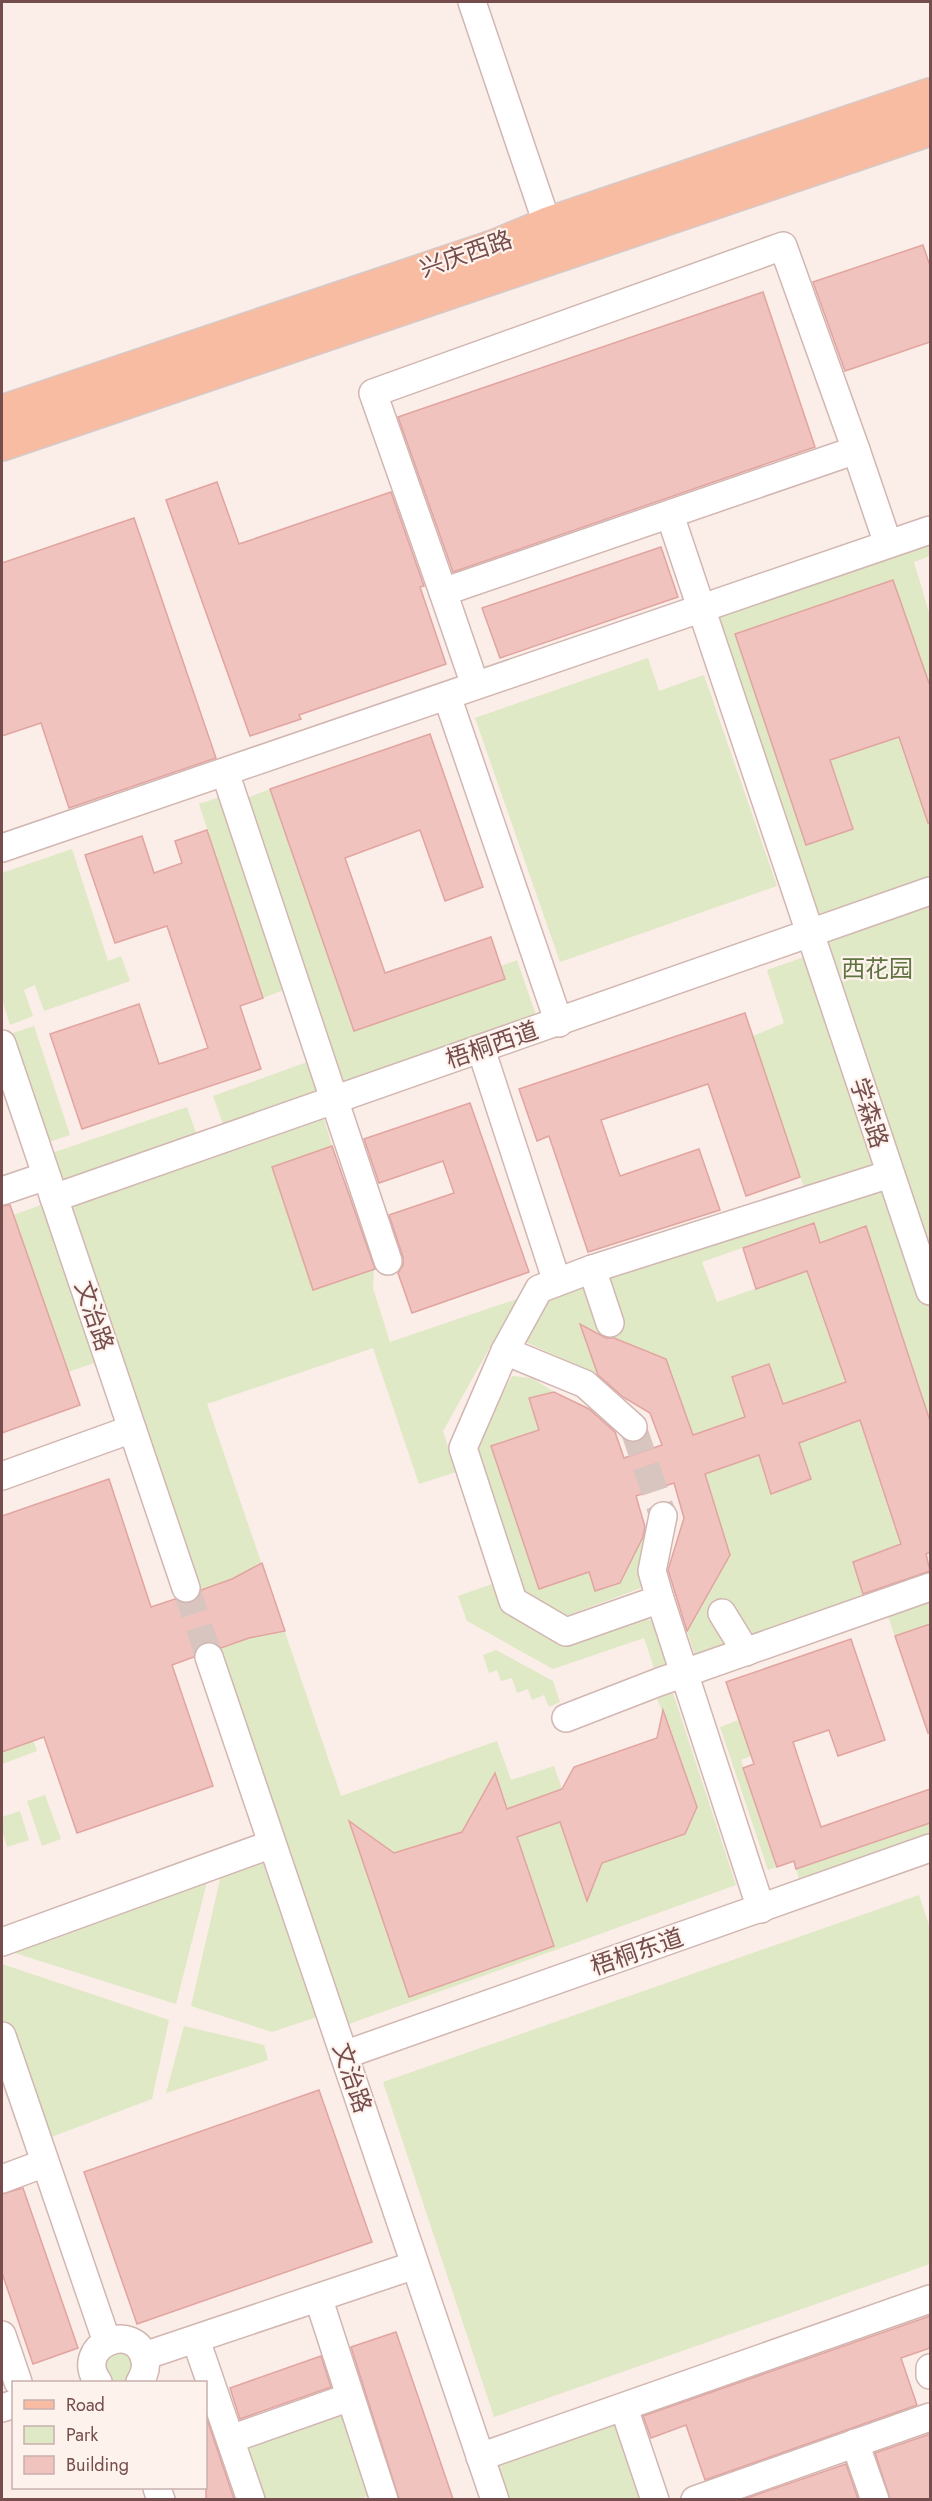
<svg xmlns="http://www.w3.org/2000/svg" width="932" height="2501" font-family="Jost,'Noto Sans SC',sans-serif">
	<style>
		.green { fill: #dfe9c5 }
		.building { fill: #f0c3bf; stroke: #e2a4a0; stroke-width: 1.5 }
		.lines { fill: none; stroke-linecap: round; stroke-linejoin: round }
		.minor-tunnel { stroke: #d9c5c0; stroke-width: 27; stroke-dasharray: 27 14; stroke-linecap: butt }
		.minor-casing { stroke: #d2b6b2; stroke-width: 30 }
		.major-casing { stroke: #d5cac9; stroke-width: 36 }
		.minor { stroke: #fff; stroke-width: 27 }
		.major { stroke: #f7bca2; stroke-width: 33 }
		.labels { text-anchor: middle; stroke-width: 4.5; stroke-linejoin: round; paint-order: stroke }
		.street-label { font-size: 24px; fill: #744d4c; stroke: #fef2ed }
		.park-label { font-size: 24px; fill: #607441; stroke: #fef2ed }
	</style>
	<rect width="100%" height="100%" fill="#fbede7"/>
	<g class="green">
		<path d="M930,530V556L914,562L930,616V876L811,918L705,609Z"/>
		<path d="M648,658L659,691L704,675L777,886L560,962L475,718Z"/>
		<path d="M270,789L354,1031L505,979L501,966L517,960L538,1021L339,1089L242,800Z"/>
		<path d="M226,795L289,988L263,998L199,804Z"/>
		<path d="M72,849L108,961L121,956L130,981L44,1011L35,985L24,990L33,1016L10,1025L2,999V873Z"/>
		<path d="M930,891V1421L866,1226L820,1243L813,1223L702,1262L717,1302L807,1271L846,1382L783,1404L769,1364L732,1378L745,1417L693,1435L666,1359L580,1325L599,1375L521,1340L557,1282L808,1200L753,1036L784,1023L767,970L816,953L811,934Z"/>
		<path d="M34,1026L70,1135L49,1142L13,1033Z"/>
		<path d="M310,1061L321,1097L225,1130L213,1096Z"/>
		<path d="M187,1107L198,1139L64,1185L52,1153Z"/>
		<path d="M324,1119L332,1146L272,1167L313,1290L374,1269L373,1288L390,1342L517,1299L443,1431L456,1472L419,1484L373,1348L207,1404L341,1796L497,1741L511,1780L554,1766L562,1789L507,1809L494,1774L462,1832L394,1853L350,1822L409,1997L554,1946L517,1837L560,1822L587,1901L602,1863L685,1834L697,1807L657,1698L673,1693L736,1885L335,2029L329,2013L272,2032L191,2006L224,1862L211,1866L176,2004L2,1949L269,1835L58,1212Z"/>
		<path d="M44,1204L97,1362L68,1372L13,1215Z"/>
		<path d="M512,1376L532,1378L554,1392L529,1399L553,1470L531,1463L521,1436L491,1447L539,1589L571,1578L563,1549L620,1583L646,1531L648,1548L641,1588L558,1619L518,1593L472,1449Z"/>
		<path d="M860,1420L901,1544L853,1563L864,1594L930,1571V1624L895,1637L884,1604L699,1668L687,1631L730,1555L705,1474L759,1455L771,1494L810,1479L799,1443Z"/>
		<path d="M495,1583L565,1643L641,1617L656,1622L670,1662L654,1668L644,1638L553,1669L467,1621L458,1596Z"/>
		<path d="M496,1650L553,1681L560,1702L549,1707L544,1695L532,1700L528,1689L517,1693L512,1678L501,1681L497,1670L489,1673L483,1655Z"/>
		<path d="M26,1719L37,1751L2,1764V1752L26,1743Z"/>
		<path d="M739,1720L751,1756L741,1760L777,1867L768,1870L720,1727Z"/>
		<path d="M45,1795L61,1839L42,1846L27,1801Z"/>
		<path d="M20,1811L29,1840L7,1847L2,1830V1817Z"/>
		<path d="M930,1823V1835L800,1881L796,1869Z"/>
		<path d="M919,1895L930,1928V2264L494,2417L383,2082Z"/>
		<path d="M2,1964L169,2020L152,2099L38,2142L2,2041Z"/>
		<path d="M184,2026L264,2045L268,2060L166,2093Z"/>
		<path d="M122,2339L140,2382H98L93,2360Z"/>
		<path d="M350,2397L381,2492L359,2499H251L231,2439Z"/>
		<path d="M624,2408L655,2499H495L480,2457Z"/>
	</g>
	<g class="building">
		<path d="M923,245L930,266V342L845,371L813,282Z"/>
		<path d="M763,292L815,447L453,572L398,417Z"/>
		<path d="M217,482L239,544L391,492L424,586L420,587L446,664L299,715L301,719L250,736L166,500Z"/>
		<path d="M134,518L216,758L69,808L41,723L2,736V563Z"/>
		<path d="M661,547L678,597L500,658L482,608Z"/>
		<path d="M893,580L930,686V823H928L899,737L830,760L853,829L806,845L735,634Z"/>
		<path d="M430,734L483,887L445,901L420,830L345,858L385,973L491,937L505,979L354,1031L270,789Z"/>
		<path d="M207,830L263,998L240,1006L261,1069L82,1129L50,1034L139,1004L159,1064L208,1048L167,926L115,943L85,855L142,836L154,873L182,863L175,841Z"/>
		<path d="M745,1013L800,1177L746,1196L708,1084L601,1120L620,1176L699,1149L720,1210L588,1252L549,1136L537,1141L519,1089Z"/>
		<path d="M470,1103L529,1272L412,1313L398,1273L403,1265V1257L389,1215L454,1193L443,1161L379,1183L364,1139Z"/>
		<path d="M332,1146L375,1269L313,1290L272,1167Z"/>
		<path d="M10,1205L80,1405L2,1433V1206Z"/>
		<path d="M814,1223L820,1243L866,1226L930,1421V1552L926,1554L930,1571L863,1594L853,1562L901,1544L860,1420L799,1443L811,1479L771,1494L759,1455L705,1474L730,1555L687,1631L668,1570L684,1518L674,1483L636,1496L645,1527L643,1537L620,1583L595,1591L589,1572L539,1589L491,1446L539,1430L529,1398L554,1392L589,1409L615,1432L624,1458L662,1445L650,1413L623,1397L598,1375L580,1324L606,1338H614L666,1359L693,1435L745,1417L732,1377L769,1364L783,1404L846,1382L807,1271L756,1289L743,1248Z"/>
		<path d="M109,1479L151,1607L175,1599L182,1603H192L198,1598L201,1590L232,1579L262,1563L285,1631L249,1638L221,1648L213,1642H205L197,1647L194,1657L172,1665L213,1786L77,1833L44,1737L2,1752V1516Z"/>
		<path d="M930,1624V1733H928L895,1636Z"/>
		<path d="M851,1639L885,1740L838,1756L829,1730L793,1742L821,1827L930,1789V1823L796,1869L794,1861L777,1867L743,1768L754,1764L726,1682Z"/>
		<path d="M663,1710L697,1807L685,1834L602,1863L587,1901L560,1822L517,1837L554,1946L409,1997L349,1821L394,1853L462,1832L495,1773L507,1809L562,1789L574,1767L657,1738Z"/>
		<path d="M319,2090L372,2242L137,2324L84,2172Z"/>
		<path d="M23,2188L78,2348L33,2364L2,2273V2194Z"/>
		<path d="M930,2316V2348L901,2358L917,2405L705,2480L686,2425L651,2438L643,2416Z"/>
		<path d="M396,2332L453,2499H399L351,2347Z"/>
		<path d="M321,2356L331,2387L240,2419L230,2388Z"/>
		<path d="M206,2416L234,2499H206Z"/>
		<path d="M930,2434V2499H890L875,2453Z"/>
		<path d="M846,2464L858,2499H744Z"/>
	</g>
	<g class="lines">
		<g class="minor-tunnel">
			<path d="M633,1427L663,1516"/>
			<path d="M186,1588L209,1657"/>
		</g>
		<g class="minor-casing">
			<g id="minor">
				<path d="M472,2L554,244"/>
				<path d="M670,515L930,1291"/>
				<path d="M443,592L373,393L783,246L856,450"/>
				<path d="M475,685L443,592L856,450L888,544"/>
				<path d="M447,696L559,1023"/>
				<path d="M225,772L388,1261"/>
				<path d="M2,848L930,530"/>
				<path d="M2,1044L186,1588"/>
				<path d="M481,1049L557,1282"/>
				<path d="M2,1191L46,1176"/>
				<path d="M54,1198L930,891"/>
				<path d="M592,1269L610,1323"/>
				<path d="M505,1351L585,1384L633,1427"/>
				<path d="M2,1476L132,1429"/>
				<path d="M660,1599L652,1571L663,1516"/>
				<path d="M722,1613L746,1652"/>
				<path d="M209,1657L495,2500"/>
				<path d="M566,1718L659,1682L930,1587"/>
				<path d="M761,1909L660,1599L566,1632L513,1601L463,1448L505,1351L539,1289L592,1269L890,1174"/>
				<path d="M2,1942L272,1844"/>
				<path d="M2,2036L107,2342"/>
				<path d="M344,2055L930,1848"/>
				<path d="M2,2179L45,2163"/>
				<path d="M319,2300L384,2500"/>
				<path d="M2,2335L18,2382"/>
				<path d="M196,2340L251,2500"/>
				<path d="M144,2356L415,2265"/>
				<path d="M930,2368V2375"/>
				<path d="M98,2382C72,2345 136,2319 145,2360C147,2368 144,2375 140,2382"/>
				<path d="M2,2408L14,2404"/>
				<path d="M624,2408L655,2500"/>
				<path d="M231,2439L350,2397"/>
				<path d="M855,2443L875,2500"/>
				<path d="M480,2457L930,2299"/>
				<path d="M157,2488L161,2500"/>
				<path d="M695,2500L930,2417"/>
			</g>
		</g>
		<g class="major-casing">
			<g id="major">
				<path d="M2,412L496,246L548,224L930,95"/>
				<path d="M2,444L930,129"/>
			</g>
		</g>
		<use href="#minor" class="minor"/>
		<use href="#major" class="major"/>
	</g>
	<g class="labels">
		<g class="street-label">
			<text transform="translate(466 254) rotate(-19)" y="8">兴庆西路</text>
			<text transform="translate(492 1045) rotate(-19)" y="8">梧桐西道</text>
			<text transform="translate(869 1113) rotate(72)" y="8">学森路</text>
			<text transform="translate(94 1316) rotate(71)" y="8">文治路</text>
			<text transform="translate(637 1952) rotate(-19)" y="8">梧桐东道</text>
			<text transform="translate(352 2078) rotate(71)" y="8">文治路</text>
		</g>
		<g class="park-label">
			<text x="877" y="977">西花园</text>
		</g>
	</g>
	<rect width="932" height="2501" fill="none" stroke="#744d4c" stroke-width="6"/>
	<rect x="12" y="2381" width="195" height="108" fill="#fef2ed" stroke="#c7b0ad" stroke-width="1.5"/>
	<rect x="24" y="2400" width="30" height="9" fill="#f7bca2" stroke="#c7b0ad" stroke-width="1.5"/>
	<text x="66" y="2411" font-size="18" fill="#744d4c">Road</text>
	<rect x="24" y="2426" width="30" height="18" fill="#dfe9c5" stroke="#c7b0ad" stroke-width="1.5"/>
	<text x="66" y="2441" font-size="18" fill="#744d4c">Park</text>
	<rect x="24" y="2456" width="30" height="18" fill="#f0c3bf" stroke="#c7b0ad" stroke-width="1.5"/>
	<text x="66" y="2471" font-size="18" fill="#744d4c">Building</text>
</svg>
